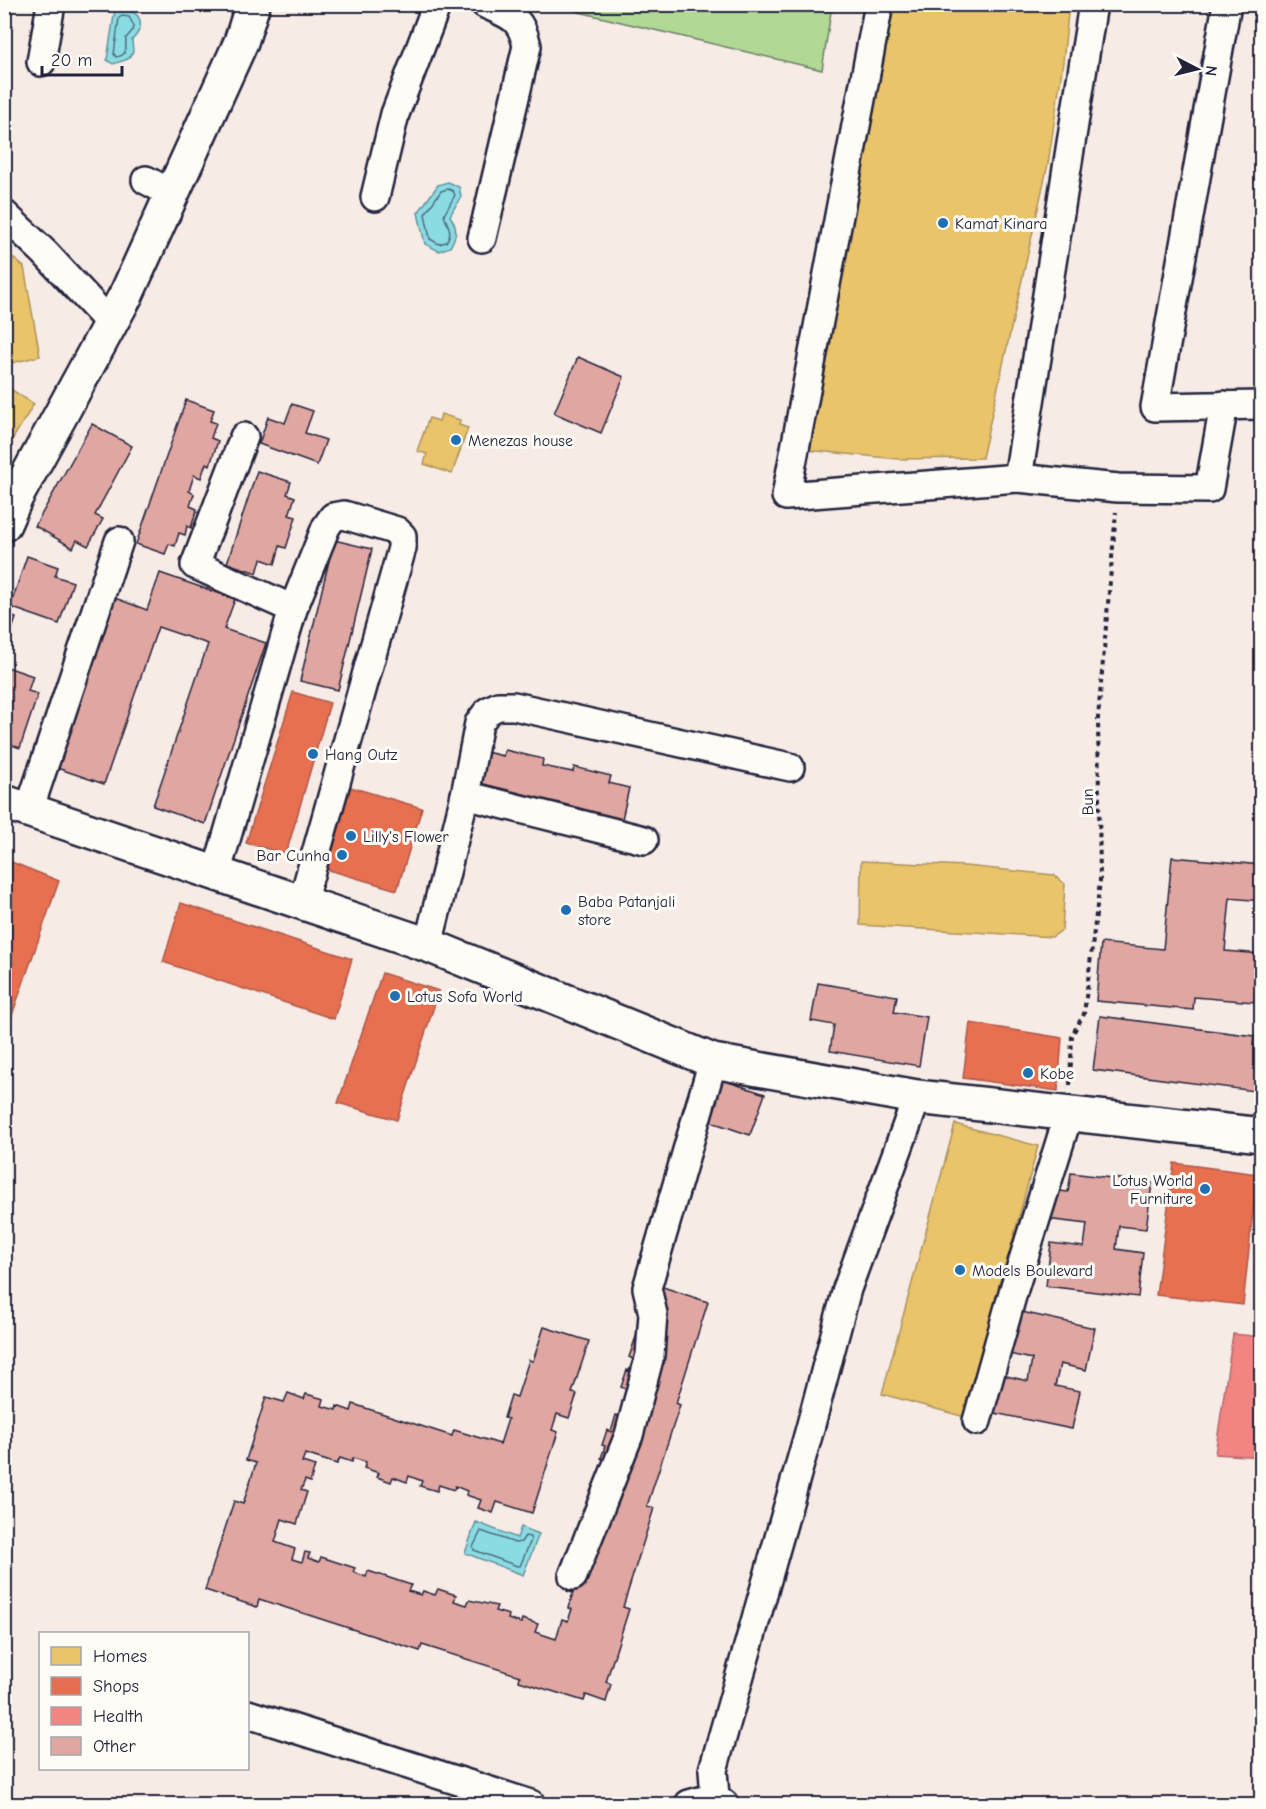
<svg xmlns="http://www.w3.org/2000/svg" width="1266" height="1809" font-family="'Comic Neue',sans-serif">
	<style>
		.green { fill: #b1d894; stroke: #6a7d68; stroke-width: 1.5 }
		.water { fill: #8bdce2; stroke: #61929f; stroke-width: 1.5 }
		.homes { fill: #e9c46a; stroke: #ad935c; stroke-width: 1.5 }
		.shops { fill: #e76f51; stroke: #ac584a; stroke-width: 1.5 }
		.health { fill: #f28482; stroke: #b4676d; stroke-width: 1.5 }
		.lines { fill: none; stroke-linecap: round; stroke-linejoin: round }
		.shore { stroke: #4c6c7e; stroke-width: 1.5 }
		.building { fill: #e0a6a1; stroke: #22223b; stroke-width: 1.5 }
		.minor-casing { stroke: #22223b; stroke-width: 32 }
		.tertiary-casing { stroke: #22223b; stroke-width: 38 }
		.secondary-casing { stroke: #22223b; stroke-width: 38 }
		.path { stroke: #22223b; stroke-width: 4; stroke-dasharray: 4.5 4.5; stroke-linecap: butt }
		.minor { stroke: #fdfcf7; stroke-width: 27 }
		.tertiary { stroke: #fdfcf7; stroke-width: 33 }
		.secondary { stroke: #fdfcf7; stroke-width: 33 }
		.poi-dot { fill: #1f6fb2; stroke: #fdfcf7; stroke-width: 2 }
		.labels { text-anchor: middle; stroke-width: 6; stroke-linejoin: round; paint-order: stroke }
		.poi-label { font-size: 16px; fill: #22223b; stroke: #fdfcf7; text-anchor: start }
		.street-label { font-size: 16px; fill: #22223b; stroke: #fdfcf7 }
	</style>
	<rect width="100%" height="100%" fill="#f7ebe6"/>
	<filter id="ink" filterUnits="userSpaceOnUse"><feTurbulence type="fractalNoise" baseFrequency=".0167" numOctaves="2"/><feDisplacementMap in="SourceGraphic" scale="12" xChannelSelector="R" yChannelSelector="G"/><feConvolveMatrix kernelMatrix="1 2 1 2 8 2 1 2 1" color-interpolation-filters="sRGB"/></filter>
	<g filter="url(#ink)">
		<path class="green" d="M563,5H832L822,70L579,12Z"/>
		<g class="water">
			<path d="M115,9C119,9 126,9 130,11C146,17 141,31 132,40L133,52L128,59L113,64L107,60Z"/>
			<path d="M448,182L459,187L461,196L450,216C458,228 457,235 450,247L439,251L425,244L418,213L438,185Z"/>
			<path d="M476,1522L517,1538L521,1527L539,1534L523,1575L465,1553Z"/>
		</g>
		<g class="homes">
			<path d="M894,4H1069L1063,62L1048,164L982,458L898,459L807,450Z"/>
			<path d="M4,253H7L24,267L40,356L4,365Z"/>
			<path d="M4,385L34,404L4,453Z"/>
			<path d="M441,414L460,420L459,425L468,428L452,474L424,464L427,454L417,451L429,418L439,421Z"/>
			<path d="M861,861L965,866L1054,875L1065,884L1062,930L1052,937L860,925Z"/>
			<path d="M955,1124L1038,1146L965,1417L882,1394Z"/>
		</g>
		<g class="shops">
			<path d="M293,692L330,703L286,854L246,843Z"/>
			<path d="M347,786L422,808L397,890L322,868Z"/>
			<path d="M4,859L59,881L10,1021L4,1019Z"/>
			<path d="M181,903L352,959L334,1019L163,962Z"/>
			<path d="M382,973L439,991L397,1120L338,1103Z"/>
			<path d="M970,1023L1062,1038L1058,1091L963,1078Z"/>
			<path d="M1174,1163L1257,1174L1243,1305L1156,1295Z"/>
		</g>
		<path class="health" d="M1233,1334L1262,1337V1457L1215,1454Z"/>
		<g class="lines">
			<g class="shore">
				<path d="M122,16L129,17L134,26L133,30L126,38C125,47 129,55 116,57L114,54L119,18Z"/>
				<path d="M448,189L453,191L455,195L444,215C447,226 454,230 446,242L439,244L430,239L425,214L441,191Z"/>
				<path d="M481,1531L515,1543L521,1542L525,1536L530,1537L531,1540L520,1566H517L474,1550L473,1547Z"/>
			</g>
		</g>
		<g class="building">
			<path d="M578,357L624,377L601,433L554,413Z"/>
			<path d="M186,400L214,410L210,421L216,423L211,438L218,441L210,465L206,463L201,478L194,475L189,491L194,494L190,506L197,509L191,528L187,526L185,535L179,533L175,546L169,544L165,554L136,544Z"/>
			<path d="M292,404L313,411L305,433L326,440L317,465L259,444L268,417L285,423Z"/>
			<path d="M92,424L132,446L95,515L103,519L88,546L77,540L73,548L35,526Z"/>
			<path d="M257,471L291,482L287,494L295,497L289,515L296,517L286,548L280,546L275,564L261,559L257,573L227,563Z"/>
			<path d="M334,540L372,549L338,690L300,681Z"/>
			<path d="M27,556L58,567L55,576L73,582L59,624L10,607Z"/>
			<path d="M160,573L235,599L224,629L266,643L205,824L153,806L208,644L158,627L104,784L57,768L115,598L147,610Z"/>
			<path d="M4,614L16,618L4,654Z"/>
			<path d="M4,666L33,676L28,691L38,694L20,748L4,742Z"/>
			<path d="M478,750L503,756L505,750L543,759L542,766L573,772L574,767L611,776L609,783L629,788L622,819L471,784Z"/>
			<path d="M1172,857L1262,865V901L1230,898L1225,951L1262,954V989H1256L1254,1002L1194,997L1193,1010L1096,1001L1101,943L1163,949Z"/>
			<path d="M818,983L897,996L894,1012L927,1017L919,1066L830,1051L834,1025L811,1021Z"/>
			<path d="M1100,1016L1254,1036L1253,1045L1262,1046V1092L1093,1070Z"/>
			<path d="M695,1071L765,1094L750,1135L682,1112Z"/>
			<path d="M1071,1173L1152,1183L1146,1229L1119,1226L1116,1249L1143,1253L1138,1297L1046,1286L1051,1243L1084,1247L1087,1224L1046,1219L1050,1190L1068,1192Z"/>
			<path d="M654,1284L708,1302L676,1403L680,1405L647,1506L654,1508L623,1607L629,1609L606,1682L611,1684L606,1702L586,1695L584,1701L519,1681L520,1676L422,1645L420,1651L259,1599L257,1607L205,1590L234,1501L243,1504L256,1463L246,1460L266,1397L284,1402L288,1393L304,1399L306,1394L324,1399L322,1406L336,1410L337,1406L351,1411L353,1404L452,1436L454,1430L500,1444L508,1419L504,1418L511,1395L517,1397L529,1360L533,1361L544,1327L589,1341L572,1393L577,1394L569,1418L557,1414L552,1430L558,1432L532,1513L497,1502L493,1513L478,1508L481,1500L466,1495L467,1491L455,1486L454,1490L439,1485L437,1491L420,1486L422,1481L409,1476L407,1482L393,1477L391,1482L377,1477L379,1473L364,1468L366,1462L353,1458L352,1462L340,1458L337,1464L305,1454L302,1462L315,1466L310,1482L305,1480L301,1490L307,1492L297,1524L282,1519L275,1542L295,1549L292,1559L302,1562L305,1552L310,1553L308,1558L319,1562L321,1557L355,1568L353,1572L366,1577L368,1571L411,1585L408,1591L421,1595L423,1591L435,1595L438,1589L456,1595L454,1601L467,1605L469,1600L497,1606L495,1611L509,1615L508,1619L521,1623L522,1619L538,1624L535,1632L556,1639L562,1619L568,1621L572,1609L568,1608L573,1593L567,1591L601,1491L593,1488L599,1470H602L605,1460L601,1458L605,1446L602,1445L607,1430L611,1432L616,1415L621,1417L625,1403L622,1402L626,1389L621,1387L627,1370L629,1371L633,1359L629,1357Z"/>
			<path d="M1017,1311L1095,1328L1086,1370L1060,1364L1055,1386L1080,1391L1072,1429L994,1413L1002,1375L1028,1381L1032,1359L1009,1354Z"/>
		</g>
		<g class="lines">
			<g class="minor-casing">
				<g id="minor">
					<path d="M879,4L786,496L1018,478L1118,488L1209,489L1224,405"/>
					<path d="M1227,4L1155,407L1262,405"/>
					<path d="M41,62L51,4"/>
					<path d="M146,180L172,194"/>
					<path d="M375,197L395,114L437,4"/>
					<path d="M4,214L45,253L110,323"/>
					<path d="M482,238L527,46C521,17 511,16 485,4"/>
					<path d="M1018,478L1093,4"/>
					<path d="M293,609L326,527L333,517L344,515L397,531L402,536V548L302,903"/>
					<path d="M465,795L479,723L488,711L498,706H514L790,767"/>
					<path d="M29,810L119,541"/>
					<path d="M216,874L293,609L195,565L244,437"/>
					<path d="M428,945L465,795L644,840"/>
					<path d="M977,1421L1014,1289L1069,1113"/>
					<path d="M573,1576L629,1435L650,1355L653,1314L647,1288L713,1061"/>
					<path d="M248,1714L531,1804"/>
					<path d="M689,1804L715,1797L713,1804"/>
					<path d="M724,1804L715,1797L713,1770L809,1432L847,1289L917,1097"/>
				</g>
			</g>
			<g class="tertiary-casing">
				<path id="tertiary" d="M4,524L16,497L127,293L241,42L253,4"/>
			</g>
			<g class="secondary-casing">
				<path id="secondary" d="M4,802L428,945L713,1061L917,1097L1262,1135"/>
			</g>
			<path class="path" d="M1070,1085L1072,1035L1084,1014L1100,881L1098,718L1116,512"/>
			<use href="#minor" class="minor"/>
			<use href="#tertiary" class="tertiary"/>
			<use href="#secondary" class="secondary"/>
		</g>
	</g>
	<g class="poi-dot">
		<circle cx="943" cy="223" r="6"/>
		<circle cx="456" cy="440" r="6"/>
		<circle cx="313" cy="754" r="6"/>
		<circle cx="351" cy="836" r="6"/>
		<circle cx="342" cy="855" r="6"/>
		<circle cx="566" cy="910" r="6"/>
		<circle cx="395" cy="996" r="6"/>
		<circle cx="1028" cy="1073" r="6"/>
		<circle cx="1205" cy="1189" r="6"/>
		<circle cx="960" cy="1270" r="6"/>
	</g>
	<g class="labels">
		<g class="poi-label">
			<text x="955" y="229">Kamat Kinara</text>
			<text x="468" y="446">Menezas house</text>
			<text x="325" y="760">Hang Outz</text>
			<text x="363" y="842">Lilly's Flower</text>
			<text x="330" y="861" text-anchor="end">Bar Cunha</text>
			<text x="578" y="907">Baba Patanjali<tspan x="578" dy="18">store</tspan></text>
			<text x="407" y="1002">Lotus Sofa World</text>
			<text x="1040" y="1079">Kobe</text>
			<text x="1193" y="1186" text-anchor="end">Lotus World<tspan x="1193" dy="18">Furniture</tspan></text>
			<text x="972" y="1276">Models Boulevard</text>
		</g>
		<g class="street-label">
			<text transform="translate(1087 802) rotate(-91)" y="6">Bun</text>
		</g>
	</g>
	<rect width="1266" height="1809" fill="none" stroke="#fdfcf7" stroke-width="24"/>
	<rect x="12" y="12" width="1242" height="1785" fill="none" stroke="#22223b" stroke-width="2" filter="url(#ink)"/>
	<rect x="39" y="1632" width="210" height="138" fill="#fdfcf7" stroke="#a5a5ac" stroke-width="1.5"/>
	<rect x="51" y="1647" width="30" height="18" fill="#e9c46a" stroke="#a5a5ac" stroke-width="1.5"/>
	<text x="93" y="1662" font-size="18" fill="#22223b">Homes</text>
	<rect x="51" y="1677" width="30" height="18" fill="#e76f51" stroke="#a5a5ac" stroke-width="1.5"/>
	<text x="93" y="1692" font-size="18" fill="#22223b">Shops</text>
	<rect x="51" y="1707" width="30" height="18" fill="#f28482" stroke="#a5a5ac" stroke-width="1.5"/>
	<text x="93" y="1722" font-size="18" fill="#22223b">Health</text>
	<rect x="51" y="1737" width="30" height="18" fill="#e0a6a1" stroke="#a5a5ac" stroke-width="1.5"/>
	<text x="93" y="1752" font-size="18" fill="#22223b">Other</text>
	<g transform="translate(1197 69) rotate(97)" stroke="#fdfcf7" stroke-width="4.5" paint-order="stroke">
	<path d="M0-4.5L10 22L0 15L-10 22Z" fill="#22223b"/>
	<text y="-9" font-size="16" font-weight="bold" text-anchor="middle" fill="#22223b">N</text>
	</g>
	<path d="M42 66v9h80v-9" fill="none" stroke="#22223b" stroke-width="3"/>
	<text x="51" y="66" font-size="18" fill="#22223b" stroke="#fdfcf7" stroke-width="4.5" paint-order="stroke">20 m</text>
</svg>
